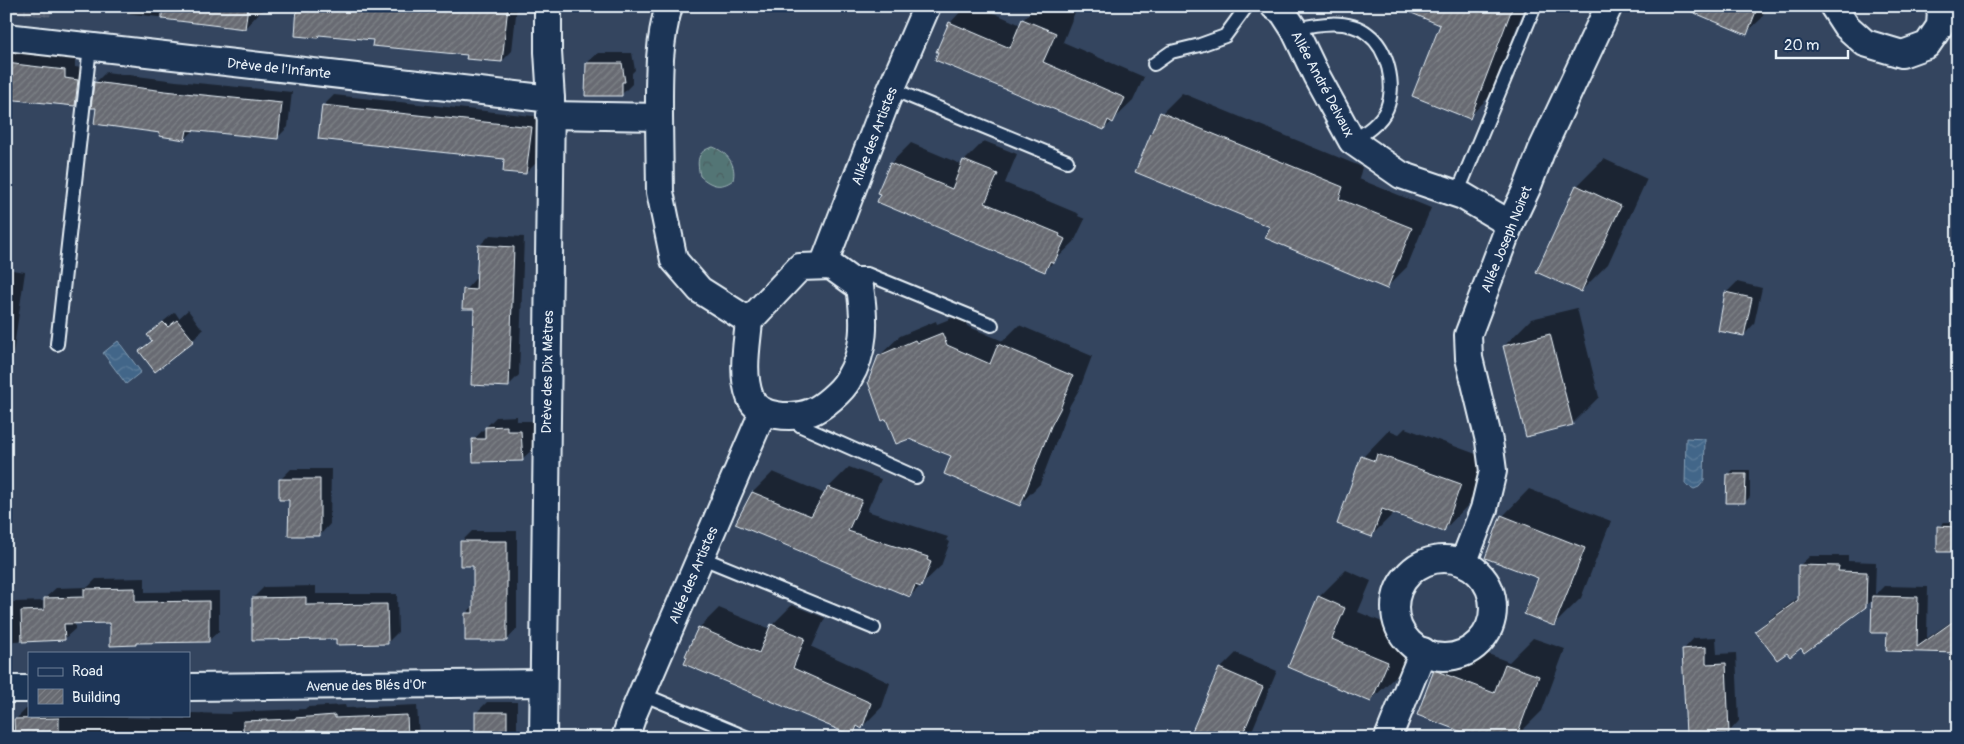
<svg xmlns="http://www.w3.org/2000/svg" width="1964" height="744" font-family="Pangolin,sans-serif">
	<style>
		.industrial { fill: url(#industrial-grid) }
		.park { fill: url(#park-crowns); stroke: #9db3b6 }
		.water { fill: url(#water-waves); stroke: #849eb5 }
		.shadow { fill: #0007 }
		.building { fill: url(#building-hatch); stroke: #e8f1f8 }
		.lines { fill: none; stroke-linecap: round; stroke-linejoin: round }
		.service-casing { stroke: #e8f1f8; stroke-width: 16 }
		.minor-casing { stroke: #e8f1f8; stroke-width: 30 }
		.service { stroke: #1d3557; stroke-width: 12 }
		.minor { stroke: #1d3557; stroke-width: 26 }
		.labels { text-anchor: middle; stroke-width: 5; stroke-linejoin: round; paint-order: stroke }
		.street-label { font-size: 14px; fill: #e8f1f8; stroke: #1d3557 }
	</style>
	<defs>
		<pattern id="industrial-grid" width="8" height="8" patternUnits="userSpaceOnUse" patternTransform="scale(1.25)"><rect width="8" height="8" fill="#445065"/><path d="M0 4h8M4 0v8" fill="none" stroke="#5f6a7c"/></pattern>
		<pattern id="park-crowns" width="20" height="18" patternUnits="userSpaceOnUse" patternTransform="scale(1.25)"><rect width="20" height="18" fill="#527575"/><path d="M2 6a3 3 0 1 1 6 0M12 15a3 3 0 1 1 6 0" fill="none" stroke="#4c5e60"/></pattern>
		<pattern id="water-waves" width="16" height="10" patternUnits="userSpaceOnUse" patternTransform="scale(1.25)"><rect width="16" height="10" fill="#426689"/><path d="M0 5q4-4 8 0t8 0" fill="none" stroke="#5d7c9a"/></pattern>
		<pattern id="building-hatch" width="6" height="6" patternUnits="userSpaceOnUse" patternTransform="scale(1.25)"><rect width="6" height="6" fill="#686b72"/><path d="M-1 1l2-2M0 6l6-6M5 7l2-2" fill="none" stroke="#7e8187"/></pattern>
	</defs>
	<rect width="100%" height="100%" fill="#34455f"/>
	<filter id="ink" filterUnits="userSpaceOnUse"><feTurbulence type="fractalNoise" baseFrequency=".02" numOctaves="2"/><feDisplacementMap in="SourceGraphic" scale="10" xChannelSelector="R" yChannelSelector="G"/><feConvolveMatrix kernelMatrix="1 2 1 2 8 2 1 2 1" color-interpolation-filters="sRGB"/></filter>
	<g filter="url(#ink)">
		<path class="industrial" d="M6,6H52L50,17L6,12Z"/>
		<path class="park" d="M713,147C727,152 737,165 733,180C721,189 711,186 700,176C697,162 696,151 713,147Z"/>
		<g class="water">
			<path d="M118,341L141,372L126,384L103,353Z"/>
			<path d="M1686,438L1705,439L1704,481L1699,487L1694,489L1685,484Z"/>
		</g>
		<g class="shadow">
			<path d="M127,6H263L262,10L245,28L126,13Z"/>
			<path d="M299,6H517L512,51L502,61L468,54L374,39L321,34L318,37Z"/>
			<path d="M966,6H978L1021,25L1023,20L1036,6H1060L1075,12L1063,42L1144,77L1133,101L1104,129L950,23Z"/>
			<path d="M1395,6H1525L1489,97L1469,117L1441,24Z"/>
			<path d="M1683,6H1766L1762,18L1746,33L1682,8Z"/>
			<path d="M6,52L75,59V67L88,69L85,94L75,105L6,98Z"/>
			<path d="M598,53H632L635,70L632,73V84L621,95L587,63Z"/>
			<path d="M106,72L176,81L292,92L288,127L278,137L195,129L185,139L97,107L96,82Z"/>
			<path d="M1182,93L1362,167L1359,179L1431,208L1407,267L1387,287L1272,227L1162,113Z"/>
			<path d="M334,95L542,117L537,162L526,173L506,158L323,106Z"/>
			<path d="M984,141L1017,154L1005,183L1079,214L1078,216L1085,219L1074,242L1045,270L879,192L891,163L911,143L963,165L964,161Z"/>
			<path d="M1604,159L1647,179L1608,264L1581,291L1577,186Z"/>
			<path d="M490,235L524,237L519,375L509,385L475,308L465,290L475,279H478L479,246Z"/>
			<path d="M6,269L25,272L13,354L6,361Z"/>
			<path d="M1737,282L1762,288L1754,324L1744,335L1726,293Z"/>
			<path d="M1577,308L1599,397L1572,424L1504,346L1531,319Z"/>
			<path d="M188,310L203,330L193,340L141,351L153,340L149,335L159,325L175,312L179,318Z"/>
			<path d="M962,314L967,326L1003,341L1019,325L1092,356L1080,388L1070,405L1040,484L1020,504L953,455L879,356L900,336L936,321L937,324Z"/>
			<path d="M517,416V421H532L533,449L522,459L473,440L496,417Z"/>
			<path d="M1405,428L1487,458L1470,503L1444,530L1395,512L1372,535L1363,457L1389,430L1399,434Z"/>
			<path d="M849,467L881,479L867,511L948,537L946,540L950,542L941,566L910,596L737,523L753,492L773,472L825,494L829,487Z"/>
			<path d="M291,469H331L330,524L320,535L290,499L280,480Z"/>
			<path d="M1733,470H1750V497L1745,502L1728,475Z"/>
			<path d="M1529,489L1611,521L1581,598L1554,625L1540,578L1486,557L1503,516Z"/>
			<path d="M1944,522H1958V548L1955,551L1939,527Z"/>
			<path d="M472,531H517V629L507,640L466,614L474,605L475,565L461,542Z"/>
			<path d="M1810,556H1848V561L1876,562L1875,595L1884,586L1928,587L1927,638L1958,617V682H1950V651L1888,650V632L1874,598L1865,606L1801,646L1757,631L1767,621L1799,597V566Z"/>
			<path d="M1346,570L1371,581L1358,612L1414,635L1398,674L1371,700L1290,667L1319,597Z"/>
			<path d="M145,578V592L219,591V631L208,641L138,642L135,644L111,622L75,623V629L64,639L14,641L6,648V599H13V602L45,601V598L56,588L88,587L96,579Z"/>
			<path d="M316,586V594H397L398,632L387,643L253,598L264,587Z"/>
			<path d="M792,605L825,618L812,647L890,683L882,707L862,727L860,726L852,734L699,628L719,608L770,629L772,625Z"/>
			<path d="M1716,637L1717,654L1736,653L1739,721L1729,732L1684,649L1694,638Z"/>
			<path d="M1533,638L1565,649L1542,711L1515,738L1435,671L1462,644L1509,662Z"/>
			<path d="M1236,653L1277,671L1249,738H1191L1220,669Z"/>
			<path d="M487,702H517V738H476V713Z"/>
			<path d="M345,705L346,708L417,705L419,738H6V719H16L26,709H29V715L186,719L192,713L230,714L232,712L305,709L307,707Z"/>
		</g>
		<g class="building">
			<path d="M162,6H248L245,29L162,19Z"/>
			<path d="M297,6H327L374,10L375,6H508L502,62L466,59L467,55L372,46L373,40L319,35L318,38L295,36Z"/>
			<path d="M1395,6H1513L1470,119L1412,96L1440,25Z"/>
			<path d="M1678,6H1758L1747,35Z"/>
			<path d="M1022,19L1056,33L1043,62L1125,98L1113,123L1108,120L1104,130L935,60L938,52H936L949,22L1010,48Z"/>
			<path d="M6,63L65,70V78L78,80L75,106L6,99Z"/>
			<path d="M586,63H622L625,82H622V96H585Z"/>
			<path d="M94,82L165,91L282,103L278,139L187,130L185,140L159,136L160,133L94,124L96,108H91Z"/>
			<path d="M322,105L532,127L526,174L503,172L504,159L318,139Z"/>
			<path d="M1160,112L1343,187L1339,199L1412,228L1387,289L1265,238L1270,227L1135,172Z"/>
			<path d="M963,160L998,174L985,203L1060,234L1059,236L1065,239L1054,263L1050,261L1045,272L877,202L880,194L877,193L890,163L952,189Z"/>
			<path d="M1576,185L1621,206L1581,292L1536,272Z"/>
			<path d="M478,245L514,247L509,387L471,385L474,309H462L463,289L476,290Z"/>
			<path d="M1725,292L1752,298L1744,336L1718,331Z"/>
			<path d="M177,320L194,341L155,372L139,351L152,341L147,335L163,322L168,327Z"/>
			<path d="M942,333L947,345L990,364L998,344L1073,376L1060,409L1051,426L1020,506L944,474L951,456L909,439L896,444L886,419L882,421L868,382L878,356L915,340L917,343Z"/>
			<path d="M1550,334L1573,425L1526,437L1503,346Z"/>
			<path d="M507,426V431H521L523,461L473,462L472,439H485V427Z"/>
			<path d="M1377,454L1461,484L1444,532L1382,509L1372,537L1337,524L1361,456L1375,461Z"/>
			<path d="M1727,474H1746L1745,503H1726Z"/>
			<path d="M279,479H320V536H288L289,500H279Z"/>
			<path d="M828,487L862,500L848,531L928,557L927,560L931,562L921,587L915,585L910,597L735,524L752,492L811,516Z"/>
			<path d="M1501,515L1585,548L1554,626L1524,614L1538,578L1485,558Z"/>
			<path d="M1937,526L1956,527L1955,552H1937Z"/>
			<path d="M460,541H507V641H465V613H473V566H460Z"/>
			<path d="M1798,565L1839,566L1838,571L1867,572L1866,607L1804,653L1801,648L1790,657L1787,653L1777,660L1755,631L1798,600Z"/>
			<path d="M135,588V602L209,601V642L136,643V645L110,646V623L64,624L65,640L22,642L21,611L44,610V598L84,597V589Z"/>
			<path d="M1318,596L1345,608L1332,639L1388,662L1371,702L1288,667Z"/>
			<path d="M1872,596L1918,597L1917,647L1958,618V653L1886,651L1887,633H1871Z"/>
			<path d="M306,597V605L387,604L388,644L336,645V639L252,640V598Z"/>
			<path d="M771,624L805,638L793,668L871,703L862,729L857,726L853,736L684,664L687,657L685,656L698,627L759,653Z"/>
			<path d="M1706,647V664L1726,663L1729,733L1686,735L1682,649Z"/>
			<path d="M1505,664L1539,676L1516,738H1478L1417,715L1434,670L1494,693Z"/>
			<path d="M1219,668L1263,687L1241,738H1189Z"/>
			<rect x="475" y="712" width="32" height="26"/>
			<path d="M335,715V718L407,715L408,738H243V721L295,719V718Z"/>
			<path d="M59,718V738H15L14,719Z"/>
		</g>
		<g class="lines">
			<g class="service-casing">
				<g id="service">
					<path d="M1294,29C1317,24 1348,18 1368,34C1388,49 1396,85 1387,108C1381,123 1365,133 1352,141"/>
					<path d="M1154,64L1171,52L1200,45L1225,36L1247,6"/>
					<path d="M892,89L1067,161"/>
					<path d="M1457,194L1535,6"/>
					<path d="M847,274H867L992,325"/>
					<path d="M57,344L90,47"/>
					<path d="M790,417L801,426L916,477"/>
					<path d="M700,557L874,628"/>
					<path d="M642,694L748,738"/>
				</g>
			</g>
			<g class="minor-casing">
				<g id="minor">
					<path d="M1274,6L1283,12L1294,29L1316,75L1352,141L1401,175L1463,196L1510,224"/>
					<path d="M1833,6L1846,26L1865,43L1902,54L1927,45L1940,26L1941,10L1938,6"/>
					<path d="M6,37L551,99"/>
					<path d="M550,115L659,117C659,78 658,44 669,6"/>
					<path d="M659,117L660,192L674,260L700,290L749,321L800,267L831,266L860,287C865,320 866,351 848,380C842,391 822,408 811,412C793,419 757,418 750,397C741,373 747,345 749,321"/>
					<path d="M823,266L887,99L927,6"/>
					<circle cx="1444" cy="608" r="49"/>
					<path d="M1464,561L1484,509L1493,471L1489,441L1469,358L1468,335L1510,224L1527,188L1542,149L1609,6"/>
					<path d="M189,687L543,683"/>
					<path d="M6,689H29"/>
					<path d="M543,738L551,99L548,52V6"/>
					<path d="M625,738L634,712L763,412"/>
					<path d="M1388,738L1423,651"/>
				</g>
			</g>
			<use href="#service" class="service"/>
			<use href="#minor" class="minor"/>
		</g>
	</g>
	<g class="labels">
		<g class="street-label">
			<text transform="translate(279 68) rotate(6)" y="5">Drève de l'Infante</text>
			<text transform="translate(1323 84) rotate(62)" y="5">Allée André Delvaux</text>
			<text transform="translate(874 136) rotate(-69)" y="5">Allée des Artistes</text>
			<text transform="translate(1506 239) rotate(-68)" y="5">Allée Joseph Noiret</text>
			<text transform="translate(547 372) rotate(-89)" y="5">Drève des Dix Mètres</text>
			<text transform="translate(693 575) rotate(-67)" y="5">Allée des Artistes</text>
			<text transform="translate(366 685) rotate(-1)" y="5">Avenue des Blés d'Or</text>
		</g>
	</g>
	<rect width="1964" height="744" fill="none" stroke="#1d3557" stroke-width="25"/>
	<rect x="12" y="12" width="1939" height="719" fill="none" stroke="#e8f1f8" stroke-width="2" filter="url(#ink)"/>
	<rect x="28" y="652" width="162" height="65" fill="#1d3557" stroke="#6e8097"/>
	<rect x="38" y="668" width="25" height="8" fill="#1d3557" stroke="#6e8097"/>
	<text x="72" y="676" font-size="15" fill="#e8f1f8">Road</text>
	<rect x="38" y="689" width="25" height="15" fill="url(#building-hatch)" stroke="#6e8097"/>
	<text x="72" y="702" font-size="15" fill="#e8f1f8">Building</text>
	<path d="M1776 50v8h72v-8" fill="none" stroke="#e8f1f8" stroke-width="2.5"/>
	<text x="1784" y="50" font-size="15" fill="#e8f1f8" stroke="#1d3557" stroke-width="4" paint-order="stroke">20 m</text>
</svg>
